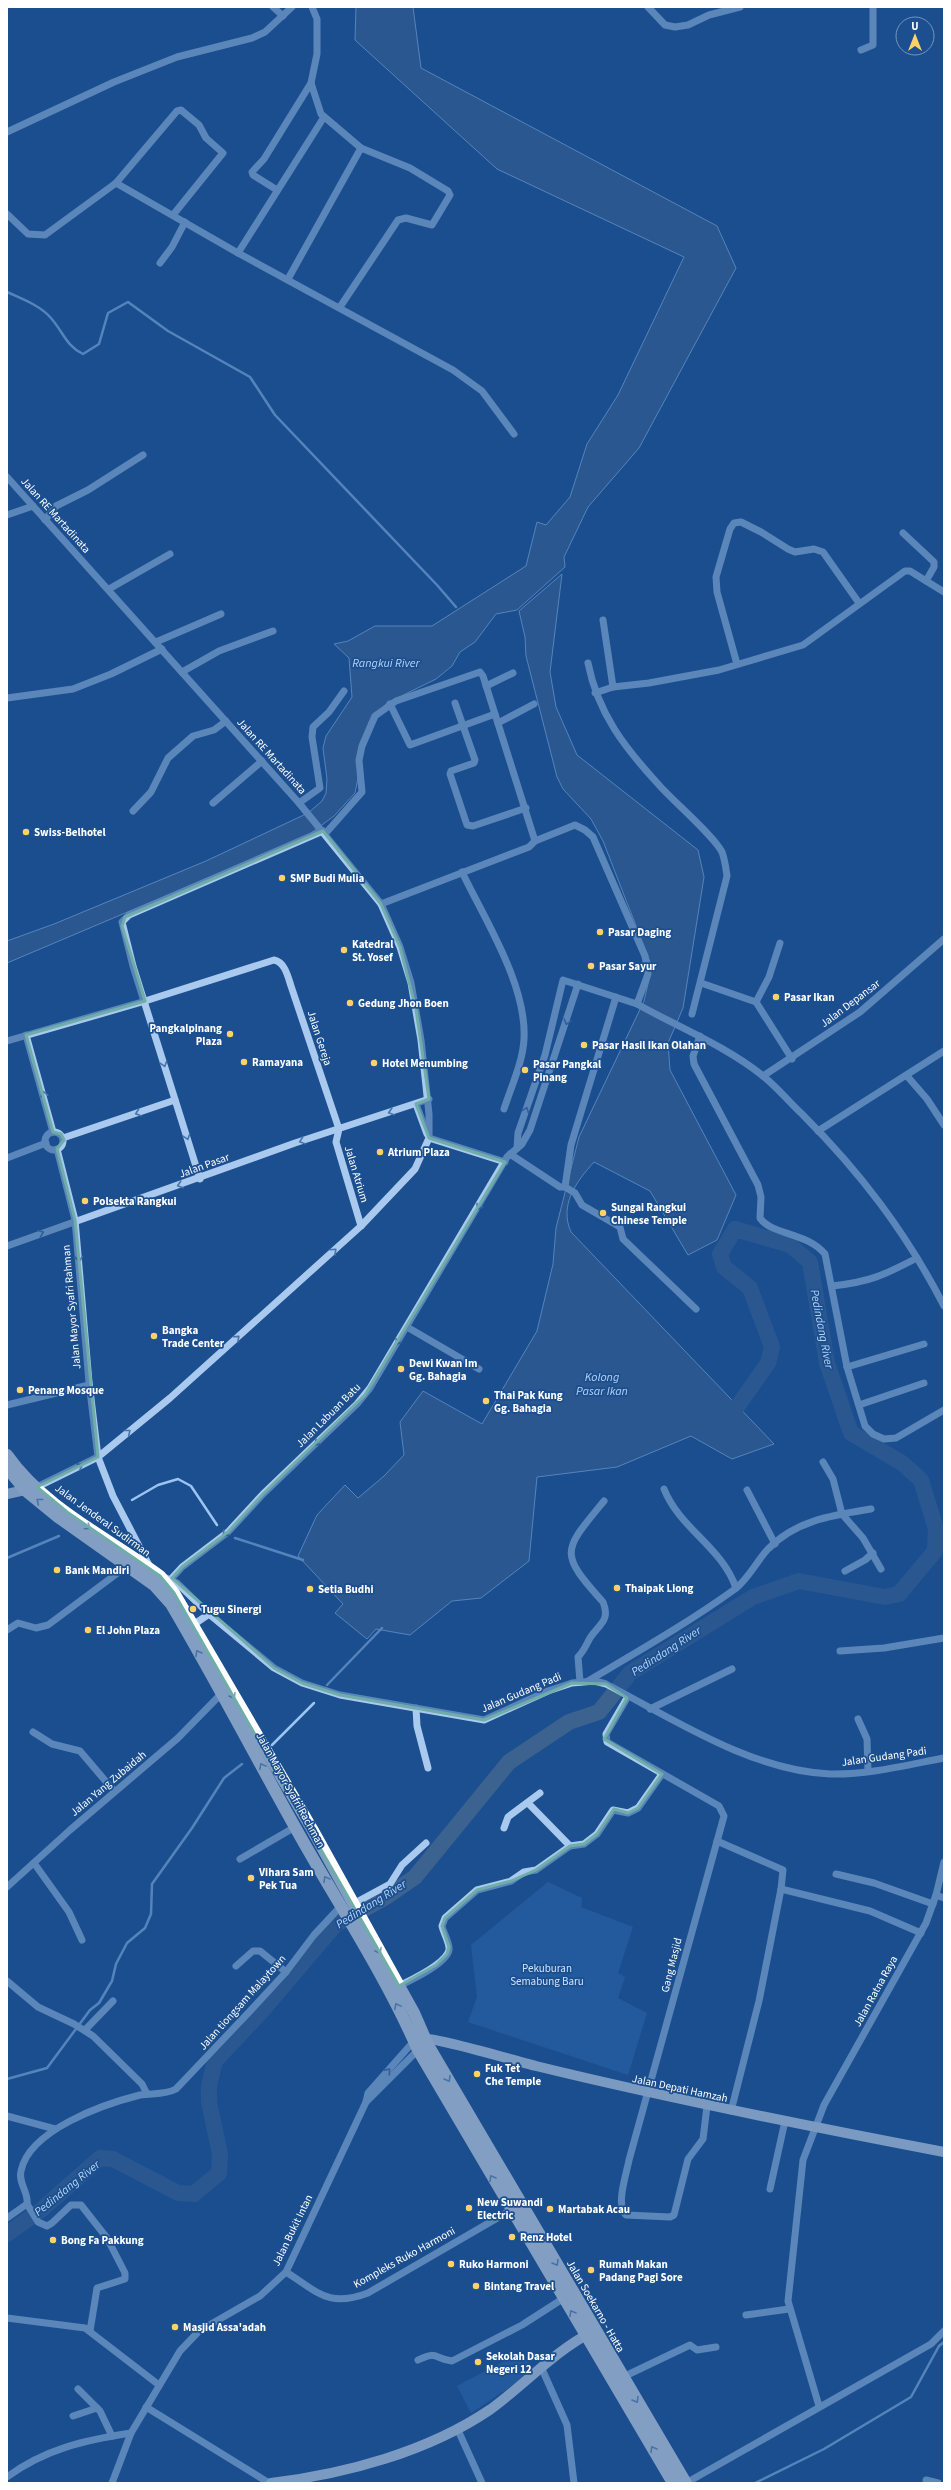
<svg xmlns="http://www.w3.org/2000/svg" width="951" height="2490" font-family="'Source Sans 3',sans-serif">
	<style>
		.green { fill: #2e69ad }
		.water { fill: #3c6290; stroke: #9cc4f0 }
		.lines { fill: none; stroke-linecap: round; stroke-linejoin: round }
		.stream { stroke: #9cc4f0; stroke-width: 2.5 }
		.river { stroke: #3c6290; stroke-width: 16 }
		.minor { stroke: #a9c9ee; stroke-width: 7 }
		.major { stroke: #f0f6ff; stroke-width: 10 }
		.highway { stroke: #fff; stroke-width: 12 }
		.oneway { stroke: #4674ac }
		.oneway2 { stroke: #829ec1 }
		.marked { fill: none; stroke: #6fada8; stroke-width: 3; stroke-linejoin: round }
		.poi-dot { fill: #ffd166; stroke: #1b4f8f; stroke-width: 1.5 }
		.labels { text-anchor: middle; stroke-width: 3.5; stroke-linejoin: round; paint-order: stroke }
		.street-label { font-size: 11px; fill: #fff; stroke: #1b4f8f }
		.poi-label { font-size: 11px; font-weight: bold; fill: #fff; stroke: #1b4f8f; text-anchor: start }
		.park-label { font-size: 11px; fill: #cfe3fa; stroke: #1b4f8f }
		.water-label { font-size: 12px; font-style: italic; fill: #b5d3f5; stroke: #1b4f8f }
	</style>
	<rect width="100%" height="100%" fill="#1b4f8f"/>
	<g class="green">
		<path d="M548,1882L582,1898L581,1907L633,1927L618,1973L625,1977L618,1998L647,2013L628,2075L468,2022L477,1997L471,1945Z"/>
		<path d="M522,2352L534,2371L471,2413L457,2386Z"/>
	</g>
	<g class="water">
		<path d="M356,7H413L421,68L717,226L736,268L639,448L588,507L564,557L565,567L517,610L496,614L475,642L460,652L452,666L436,679L387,703L369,722L355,793L334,816L307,836L7,963V941L54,924L206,861L308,813L322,801L326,793L327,779L323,748L326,736L352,697L349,658L334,644L348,641L375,626H432L526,566L537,522L546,525L570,497L587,444L618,395L684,257L497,169L355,40Z"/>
		<path d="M562,574L550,672L556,707L577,755L698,850L704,877L683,1008L668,1043L670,1070L736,1195L717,1240L688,1255L650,1191L594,1162C576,1182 559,1205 571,1232L774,1444L732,1459L691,1436L617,1467L537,1477L529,1561L481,1598L452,1601L410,1635L376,1629L367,1639L335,1613L343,1604L298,1556L317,1515L345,1485L358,1498L384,1476L404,1455L400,1422L423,1391L482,1424L537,1331L553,1264L556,1228L579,1137L644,1001L652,967L603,841L591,819L563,789L557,777L526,656L525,637L519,611Z"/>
	</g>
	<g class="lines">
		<g class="stream">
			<path d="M7,292C22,299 39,305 50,317C63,331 65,345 83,354L99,344L108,313L128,302L168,331L250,377L275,415L437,585L456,607"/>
			<path d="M132,1500L158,1485L178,1479L191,1486L217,1525"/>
			<path d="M235,1538L303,1560"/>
			<path d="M7,1558L59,1536"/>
			<path d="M327,1685L382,1628"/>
			<path d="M272,1745L314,1703"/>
			<path d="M7,2079L47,2068L90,2010L99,2003L112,1981L116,1964L127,1943L145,1928L151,1914L152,1884L192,1828L224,1778L242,1764"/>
			<path d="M755,2483L824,2449L911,2397L939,2346L944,2342"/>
		</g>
		<path class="river" d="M7,2234L41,2210L100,2158L113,2159L178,2193L194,2194L219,2173L220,2154L209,2102V2086L215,2061L261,2012L335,1925L386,1897L415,1877L509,1762L569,1722L599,1712L630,1673L753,1597L799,1581L885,1597L899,1594L935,1551L936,1529L921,1480L902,1463L851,1433L827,1363L810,1262L790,1245L735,1229L720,1254L724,1267L750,1288L772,1347L768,1363L735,1410"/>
		<g class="minor">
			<path d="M273,7L283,16"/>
			<path d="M312,7L317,19V54L311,83L321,114L361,148L410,168L448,191L450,195L432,225L406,218L398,220L340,307"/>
			<path d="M648,7L665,25L675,27L688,25L709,15L740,7"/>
			<path d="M861,50L873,45V7"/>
			<path d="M7,132L114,82L177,57L252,38L265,32L292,7"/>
			<path d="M116,183L177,111L181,110L199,125L206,138L223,153L173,215"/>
			<path d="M277,190L253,175L252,172L264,159L311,83"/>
			<path d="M7,214L28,234L45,235L116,183L238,253L453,370L482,391L514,434"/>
			<path d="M238,253L324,117"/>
			<path d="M160,263L172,247L185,222"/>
			<path d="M288,279L361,148"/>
			<path d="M7,477L299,803L381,904L400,947L411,983L421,1040L429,1114V1138L415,1169L361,1226L170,1398L98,1457L37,1487"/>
			<path d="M7,515L33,506"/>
			<path d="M45,520L56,506L88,490L143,455"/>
			<path d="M903,533L934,562V567L926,581"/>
			<path d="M109,589L170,554"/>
			<path d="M603,620L613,687"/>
			<path d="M156,642L221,614"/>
			<path d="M588,663C598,714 625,748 659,785C674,802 713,835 722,852C725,860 726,869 727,876L692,1014"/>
			<path d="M737,664L717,592L716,577L730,529L734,523L741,522L761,532L788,549L795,552L814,549L823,552L859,603"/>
			<path d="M182,672L219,651L273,631"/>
			<path d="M486,686L513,673"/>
			<path d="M595,693L613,687L649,683L719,670L803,645L905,571H910L944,592"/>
			<path d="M7,698L73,689L111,674L162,649"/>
			<path d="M455,703L475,760L474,763L451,771L450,774L467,825L473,826L526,808"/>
			<path d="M390,704L410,745L495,714"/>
			<path d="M498,723L534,704"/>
			<path d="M213,803L262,761"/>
			<path d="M299,803L320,788L312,737L313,727L329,712L344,691"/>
			<path d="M133,811L151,792L168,758L193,736L214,730L226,721"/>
			<path d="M325,834L362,792L359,760L362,746L375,716L396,701L480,672L483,676L535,841"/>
			<path d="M462,872C485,920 527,985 524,1039C523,1062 511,1087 504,1109"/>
			<path d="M381,904L529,847L535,841L575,825L585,830L593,837L645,956L648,974L637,1004C678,1027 726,1046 763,1076C777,1087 789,1102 802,1114C860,1172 906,1232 944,1306"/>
			<path d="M780,943L769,977L756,1002L792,1059"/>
			<path d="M701,983L756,1002"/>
			<path d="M26,1035L53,1132"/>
			<path d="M700,1036L693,1056L694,1064L758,1185L761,1197L760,1218C771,1235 807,1232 825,1254L847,1367L865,1426L873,1434L884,1439L896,1438L944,1410"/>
			<path d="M7,1041L142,1002L274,960C285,962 288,977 291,986L339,1129"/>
			<path d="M763,1076L860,1012L944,939"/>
			<path d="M907,1076L927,1099L944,1125"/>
			<path d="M416,1104L427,1134"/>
			<path d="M339,1129L336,1142L361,1226"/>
			<path d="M818,1131L944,1051"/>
			<circle cx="54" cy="1141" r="9"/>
			<path d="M63,1138L175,1100"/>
			<path d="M429,1138L505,1162"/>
			<path d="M517,1148L518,1133L545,1055L563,980L637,1004"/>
			<path d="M57,1149L75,1220L89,1382L98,1457L113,1496L150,1567"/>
			<path d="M510,1154L560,1187H565L571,1145L616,997"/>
			<path d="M7,1158L46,1143"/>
			<path d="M200,1179L133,966L122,922L129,915L323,831"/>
			<path d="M565,1187L575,1193L582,1205L620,1227L623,1239L696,1309"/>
			<path d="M7,1246L295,1143L429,1099"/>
			<path d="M832,1286C870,1282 884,1275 917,1258"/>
			<path d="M407,1327L479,1369"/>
			<path d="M847,1367L924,1344"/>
			<path d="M7,1405L89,1385"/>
			<path d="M859,1405L924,1383"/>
			<path d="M823,1462L833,1479L842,1514L863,1538L881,1569"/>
			<path d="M664,1489C680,1529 722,1547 736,1588"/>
			<path d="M747,1490L775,1544"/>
			<path d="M845,1571L865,1560L873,1553"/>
			<path d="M161,1576L177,1583L209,1614L274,1668L302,1683L340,1695L484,1720L548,1691L572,1683L595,1681L606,1684C673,1719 752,1771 830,1774C867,1775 907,1765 944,1758"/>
			<path d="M171,1579L182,1567L228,1532L263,1494L357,1404L370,1388L507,1157L522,1144L530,1130L578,984"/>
			<path d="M193,1625L209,1614"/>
			<path d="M7,1630L18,1623L36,1628L48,1625L127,1566"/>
			<path d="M840,1651L884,1648L944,1638"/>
			<path d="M588,1681C637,1652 688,1623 735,1589C749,1578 756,1562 768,1549C796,1520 834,1515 871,1509"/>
			<path d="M580,1682L578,1657C584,1651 586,1645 590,1638C598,1625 611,1621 603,1602C558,1552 563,1551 604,1501"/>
			<path d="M627,1698L606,1734L607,1742L719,1806L724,1816L629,2160C627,2172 615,2206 626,2215L670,2217L674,2215L688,2159L703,2139L707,2106"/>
			<path d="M416,1708L417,1726L428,1768"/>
			<path d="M650,1709L732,1669"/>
			<path d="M858,1719L867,1739L868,1771"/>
			<path d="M33,1732L52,1744L80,1751L114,1791"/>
			<path d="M528,1803L570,1846"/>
			<path d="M504,1828L508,1817L540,1793"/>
			<path d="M717,1841L783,1870L781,1889L759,2001L731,2111"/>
			<path d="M240,1859L295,1827"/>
			<path d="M34,1863L69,1912L82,1940"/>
			<path d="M836,1874L874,1883L933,1904"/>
			<path d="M7,1887L70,1830L178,1738L221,1694"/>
			<path d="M781,1889L870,1911L921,1933"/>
			<path d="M936,1895L944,1898"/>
			<path d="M353,1904L390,1884L402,1865L426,1843"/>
			<path d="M236,1966L253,1951H260L286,1972"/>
			<path d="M7,1981L38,2007L74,2024L93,2036L142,2084L147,2094"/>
			<path d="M399,1986C411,1980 446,1964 449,1950C450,1943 443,1932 442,1926L445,1918L477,1890L511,1881L524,1872L536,1870L570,1846L584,1844L597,1834L613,1810L628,1813L638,1808L662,1774"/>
			<path d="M85,2030L113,2001"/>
			<path d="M366,2102L418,2050"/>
			<path d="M7,2116L55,2129"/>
			<path d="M770,2189L785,2121"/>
			<path d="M27,2204L38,2222L47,2226L52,2223L71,2205H81L107,2238L125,2273V2279L97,2288L90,2331"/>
			<path d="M7,2218L27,2204C29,2193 18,2183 21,2171C29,2130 104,2104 140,2095C152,2093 165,2095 176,2089L251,2010L286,1972L314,1935L342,1905"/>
			<path d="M286,2272C318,2292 328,2308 368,2293L511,2210"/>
			<path d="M746,2315L789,2309"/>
			<path d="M7,2318L85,2328L159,2385"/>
			<path d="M418,2360C437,2350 435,2359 452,2361L522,2325L564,2298"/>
			<path d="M542,2369L567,2425L574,2483"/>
			<path d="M623,2377L690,2345L697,2350L716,2347"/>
			<path d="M78,2389L100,2411L112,2436"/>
			<path d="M819,2406L788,2301L803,2160L824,2105L926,1923L936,1895L944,1862"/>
			<path d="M146,2407L269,2483"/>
			<path d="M73,2416L97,2408"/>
			<path d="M457,2428L482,2483"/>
			<path d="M7,2477C45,2449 85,2440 131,2433"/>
			<path d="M926,2480L938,2483"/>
			<path d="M112,2483L131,2433L180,2351L199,2331L260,2296L286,2272L366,2102L368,2093L414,2041"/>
			<path d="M686,2483L931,2344L944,2331"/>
		</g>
		<g class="major">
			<path d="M7,1494L25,1490"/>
			<path d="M420,2039C430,2035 519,2062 536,2066C671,2099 807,2126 944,2152"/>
			<path d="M271,2483C345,2474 428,2452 491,2409C524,2385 556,2350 592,2332"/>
		</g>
		<g class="highway">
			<path d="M7,1455C45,1509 109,1538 160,1576L174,1593L312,1829L414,2013L428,2045L686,2483"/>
			<path d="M7,1468L25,1490L58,1517L154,1585L171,1604C214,1677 253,1752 295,1827C336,1901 384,1972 418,2050L673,2483"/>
		</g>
	</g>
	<defs><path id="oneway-chevron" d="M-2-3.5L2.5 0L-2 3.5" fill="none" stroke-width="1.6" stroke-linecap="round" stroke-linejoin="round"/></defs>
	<g class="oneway">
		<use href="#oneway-chevron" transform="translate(567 1022) rotate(107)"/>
		<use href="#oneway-chevron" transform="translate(164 1064) rotate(73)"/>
		<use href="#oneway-chevron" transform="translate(44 1094) rotate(-104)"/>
		<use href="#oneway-chevron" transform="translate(526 1110) rotate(-70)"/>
		<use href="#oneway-chevron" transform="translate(391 1112) rotate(163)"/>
		<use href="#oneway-chevron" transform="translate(138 1113) rotate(161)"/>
		<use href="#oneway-chevron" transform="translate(187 1137) rotate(73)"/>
		<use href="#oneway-chevron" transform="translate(302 1141) rotate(161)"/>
		<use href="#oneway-chevron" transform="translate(180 1185) rotate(162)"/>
		<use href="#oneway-chevron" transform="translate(479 1207) rotate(120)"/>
		<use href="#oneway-chevron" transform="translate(41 1233) rotate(-21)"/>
		<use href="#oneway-chevron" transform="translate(334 1251) rotate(-43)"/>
		<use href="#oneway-chevron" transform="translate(79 1259) rotate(84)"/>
		<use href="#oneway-chevron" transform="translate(237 1338) rotate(-42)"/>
		<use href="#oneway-chevron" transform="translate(398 1342) rotate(121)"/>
		<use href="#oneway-chevron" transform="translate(128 1432) rotate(-39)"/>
		<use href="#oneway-chevron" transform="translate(317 1443) rotate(136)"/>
		<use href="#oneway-chevron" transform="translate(80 1466) rotate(-27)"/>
		<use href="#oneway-chevron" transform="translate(225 1534) rotate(136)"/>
		<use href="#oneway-chevron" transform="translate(388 2071) rotate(-48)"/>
	</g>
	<g class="oneway2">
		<use href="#oneway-chevron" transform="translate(39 1501) rotate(-141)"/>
		<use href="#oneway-chevron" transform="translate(88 1527) rotate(35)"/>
		<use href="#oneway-chevron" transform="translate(198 1653) rotate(-120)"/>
		<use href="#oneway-chevron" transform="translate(233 1696) rotate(60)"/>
		<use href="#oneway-chevron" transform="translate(262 1766) rotate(-118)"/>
		<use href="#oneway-chevron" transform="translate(326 1879) rotate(-121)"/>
		<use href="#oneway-chevron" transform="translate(379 1951) rotate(61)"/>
		<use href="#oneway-chevron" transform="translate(397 2006) rotate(-118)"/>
		<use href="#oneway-chevron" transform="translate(448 2079) rotate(60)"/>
		<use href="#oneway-chevron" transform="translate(492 2178) rotate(-120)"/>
		<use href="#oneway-chevron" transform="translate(556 2263) rotate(59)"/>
		<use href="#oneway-chevron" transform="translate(572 2313) rotate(-121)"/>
		<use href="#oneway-chevron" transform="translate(636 2400) rotate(59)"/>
		<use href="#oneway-chevron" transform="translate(653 2449) rotate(-121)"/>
	</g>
	<path d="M0 0H951V2490H0ZM323,831L381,904L400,947L416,1009L429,1099L416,1104L429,1138L505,1162L365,1395L263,1494L228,1532L182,1567L172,1578L274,1668L302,1683L340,1695L484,1720L572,1683L606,1684L627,1698L604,1739L662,1774L638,1808L628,1813L614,1809L597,1834L584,1844L570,1846L536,1870L511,1881L477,1890L445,1918L442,1926L449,1947L447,1954L436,1965L399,1986L174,1593L160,1576L67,1512L37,1487L98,1457L75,1220L57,1149L64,1140L61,1134L53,1132L26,1035L145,1001L122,926L125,917Z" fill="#1b4f8f" fill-opacity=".55" fill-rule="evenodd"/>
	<path class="marked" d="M323,831L381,904L400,947L416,1009L429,1099L416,1104L429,1138L505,1162L365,1395L263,1494L228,1532L182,1567L172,1578L274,1668L302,1683L340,1695L484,1720L572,1683L606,1684L627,1698L604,1739L662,1774L638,1808L628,1813L614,1809L597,1834L584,1844L570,1846L536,1870L511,1881L477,1890L445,1918L442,1926L449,1947L447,1954L436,1965L399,1986L174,1593L160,1576L67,1512L37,1487L98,1457L75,1220L57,1149L64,1140L61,1134L53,1132L26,1035L145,1001L122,926L125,917Z"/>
	<g class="poi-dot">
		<circle cx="26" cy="832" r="4"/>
		<circle cx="282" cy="878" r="4"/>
		<circle cx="600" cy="932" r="4"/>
		<circle cx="344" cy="950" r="4"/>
		<circle cx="591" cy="966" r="4"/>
		<circle cx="776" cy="997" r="4"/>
		<circle cx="350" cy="1003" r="4"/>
		<circle cx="230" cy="1034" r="4"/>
		<circle cx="584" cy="1045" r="4"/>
		<circle cx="244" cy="1062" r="4"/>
		<circle cx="374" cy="1063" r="4"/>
		<circle cx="525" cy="1070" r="4"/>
		<circle cx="380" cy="1152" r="4"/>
		<circle cx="85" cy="1201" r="4"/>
		<circle cx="603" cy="1213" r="4"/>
		<circle cx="154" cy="1336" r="4"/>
		<circle cx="401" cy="1369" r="4"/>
		<circle cx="20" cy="1390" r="4"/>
		<circle cx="486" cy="1401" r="4"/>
		<circle cx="57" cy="1570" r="4"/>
		<circle cx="617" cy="1588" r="4"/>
		<circle cx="310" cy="1589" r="4"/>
		<circle cx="193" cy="1609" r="4"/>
		<circle cx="88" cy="1630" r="4"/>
		<circle cx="251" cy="1878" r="4"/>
		<circle cx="477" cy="2074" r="4"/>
		<circle cx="469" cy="2208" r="4"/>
		<circle cx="550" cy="2209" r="4"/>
		<circle cx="512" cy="2237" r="4"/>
		<circle cx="53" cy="2240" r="4"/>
		<circle cx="451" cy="2264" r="4"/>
		<circle cx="591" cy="2270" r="4"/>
		<circle cx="476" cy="2286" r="4"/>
		<circle cx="175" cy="2327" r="4"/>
		<circle cx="478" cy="2362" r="4"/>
	</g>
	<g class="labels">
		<g class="street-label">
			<text transform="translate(56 515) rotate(48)" y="4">Jalan RE Martadinata</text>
			<text transform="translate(272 756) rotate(48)" y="4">Jalan RE Martadinata</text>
			<text transform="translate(850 1003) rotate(-37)" y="4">Jalan Depansar</text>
			<text transform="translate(320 1038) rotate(72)" y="4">Jalan Gereja</text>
			<text transform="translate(204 1165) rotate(-20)" y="4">Jalan Pasar</text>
			<text transform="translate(357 1174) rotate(73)" y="4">Jalan Atrium</text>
			<text transform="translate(71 1307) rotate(-95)" y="4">Jalan Mayor Syafri Rahman</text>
			<text transform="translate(328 1415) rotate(-45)" y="4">Jalan Labuan Batu</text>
			<text transform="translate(103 1520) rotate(36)" y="4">Jalan Jenderal Sudirman</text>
			<text transform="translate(521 1692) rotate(-23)" y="4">Jalan Gudang Padi</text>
			<text transform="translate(884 1756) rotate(-8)" y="4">Jalan Gudang Padi</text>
			<text transform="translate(108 1783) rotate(-40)" y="4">Jalan Yang Zubaidah</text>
			<text transform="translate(291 1790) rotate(61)" y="4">Jalan Mayor Syafri Rachman</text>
			<text transform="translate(671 1965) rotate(-76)" y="4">Gang Masjid</text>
			<text transform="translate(875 1991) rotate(-61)" y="4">Jalan Ratna Raya</text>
			<text transform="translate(242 2002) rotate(-48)" y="4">Jalan tiongsam Malaytown</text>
			<text transform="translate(680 2088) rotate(12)" y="4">Jalan Depati Hamzah</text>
			<text transform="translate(292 2230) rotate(-64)" y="4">Jalan Bukit Intan</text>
			<text transform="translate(404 2257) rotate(-29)" y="4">Kompleks Ruko Harmoni</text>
			<text transform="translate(596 2306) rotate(60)" y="4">Jalan Soekarno - Hatta</text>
		</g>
		<g class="poi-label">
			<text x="34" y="836">Swiss-Belhotel</text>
			<text x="290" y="882">SMP Budi Mulia</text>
			<text x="608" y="936">Pasar Daging</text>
			<text x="352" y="948">Katedral<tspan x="352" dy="13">St. Yosef</tspan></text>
			<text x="599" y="970">Pasar Sayur</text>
			<text x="784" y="1001">Pasar Ikan</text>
			<text x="358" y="1007">Gedung Jhon Boen</text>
			<text x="222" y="1032" text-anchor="end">Pangkalpinang<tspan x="222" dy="13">Plaza</tspan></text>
			<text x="592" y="1049">Pasar Hasil Ikan Olahan</text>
			<text x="252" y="1066">Ramayana</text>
			<text x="382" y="1067">Hotel Menumbing</text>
			<text x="533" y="1068">Pasar Pangkal<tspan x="533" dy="13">Pinang</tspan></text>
			<text x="388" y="1156">Atrium Plaza</text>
			<text x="93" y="1205">Polsekta Rangkui</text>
			<text x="611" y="1211">Sungai Rangkui<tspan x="611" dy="13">Chinese Temple</tspan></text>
			<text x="162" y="1334">Bangka<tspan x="162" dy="13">Trade Center</tspan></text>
			<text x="409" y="1367">Dewi Kwan Im<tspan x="409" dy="13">Gg. Bahagia</tspan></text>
			<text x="28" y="1394">Penang Mosque</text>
			<text x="494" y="1399">Thai Pak Kung<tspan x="494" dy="13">Gg. Bahagia</tspan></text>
			<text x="65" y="1574">Bank Mandiri</text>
			<text x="625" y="1592">Thaipak Liong</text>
			<text x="318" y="1593">Setia Budhi</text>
			<text x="201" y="1613">Tugu Sinergi</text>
			<text x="96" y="1634">El John Plaza</text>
			<text x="259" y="1876">Vihara Sam<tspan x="259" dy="13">Pek Tua</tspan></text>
			<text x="485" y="2072">Fuk Tet<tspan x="485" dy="13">Che Temple</tspan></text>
			<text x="477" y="2206">New Suwandi<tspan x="477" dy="13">Electric</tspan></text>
			<text x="558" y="2213">Martabak Acau</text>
			<text x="520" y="2241">Renz Hotel</text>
			<text x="61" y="2244">Bong Fa Pakkung</text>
			<text x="459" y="2268">Ruko Harmoni</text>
			<text x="599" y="2268">Rumah Makan<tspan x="599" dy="13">Padang Pagi Sore</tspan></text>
			<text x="484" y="2290">Bintang Travel</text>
			<text x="183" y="2331">Masjid Assa'adah</text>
			<text x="486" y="2360">Sekolah Dasar<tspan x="486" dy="13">Negeri 12</tspan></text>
		</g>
		<g class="park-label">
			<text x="547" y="1972">Pekuburan<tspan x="547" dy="13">Semabung Baru</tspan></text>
		</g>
		<g class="water-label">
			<text x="386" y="667">Rangkui River</text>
			<text transform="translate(822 1329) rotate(79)" y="4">Pedindang River</text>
			<text x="602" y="1381">Kolong<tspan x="602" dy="14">Pasar Ikan</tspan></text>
			<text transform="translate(666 1651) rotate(-33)" y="4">Pedindang River</text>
			<text transform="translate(371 1904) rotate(-32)" y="4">Pedindang River</text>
			<text transform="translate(67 2188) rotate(-39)" y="4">Pedindang River</text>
		</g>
	</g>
	<rect width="951" height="2490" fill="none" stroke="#ffffff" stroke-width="16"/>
	<g transform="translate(915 36)"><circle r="19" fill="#1b4f8f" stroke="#7695bc"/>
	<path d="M0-3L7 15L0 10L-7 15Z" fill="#ffd166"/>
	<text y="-6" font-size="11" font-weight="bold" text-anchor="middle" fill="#ffffff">U</text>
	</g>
</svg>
